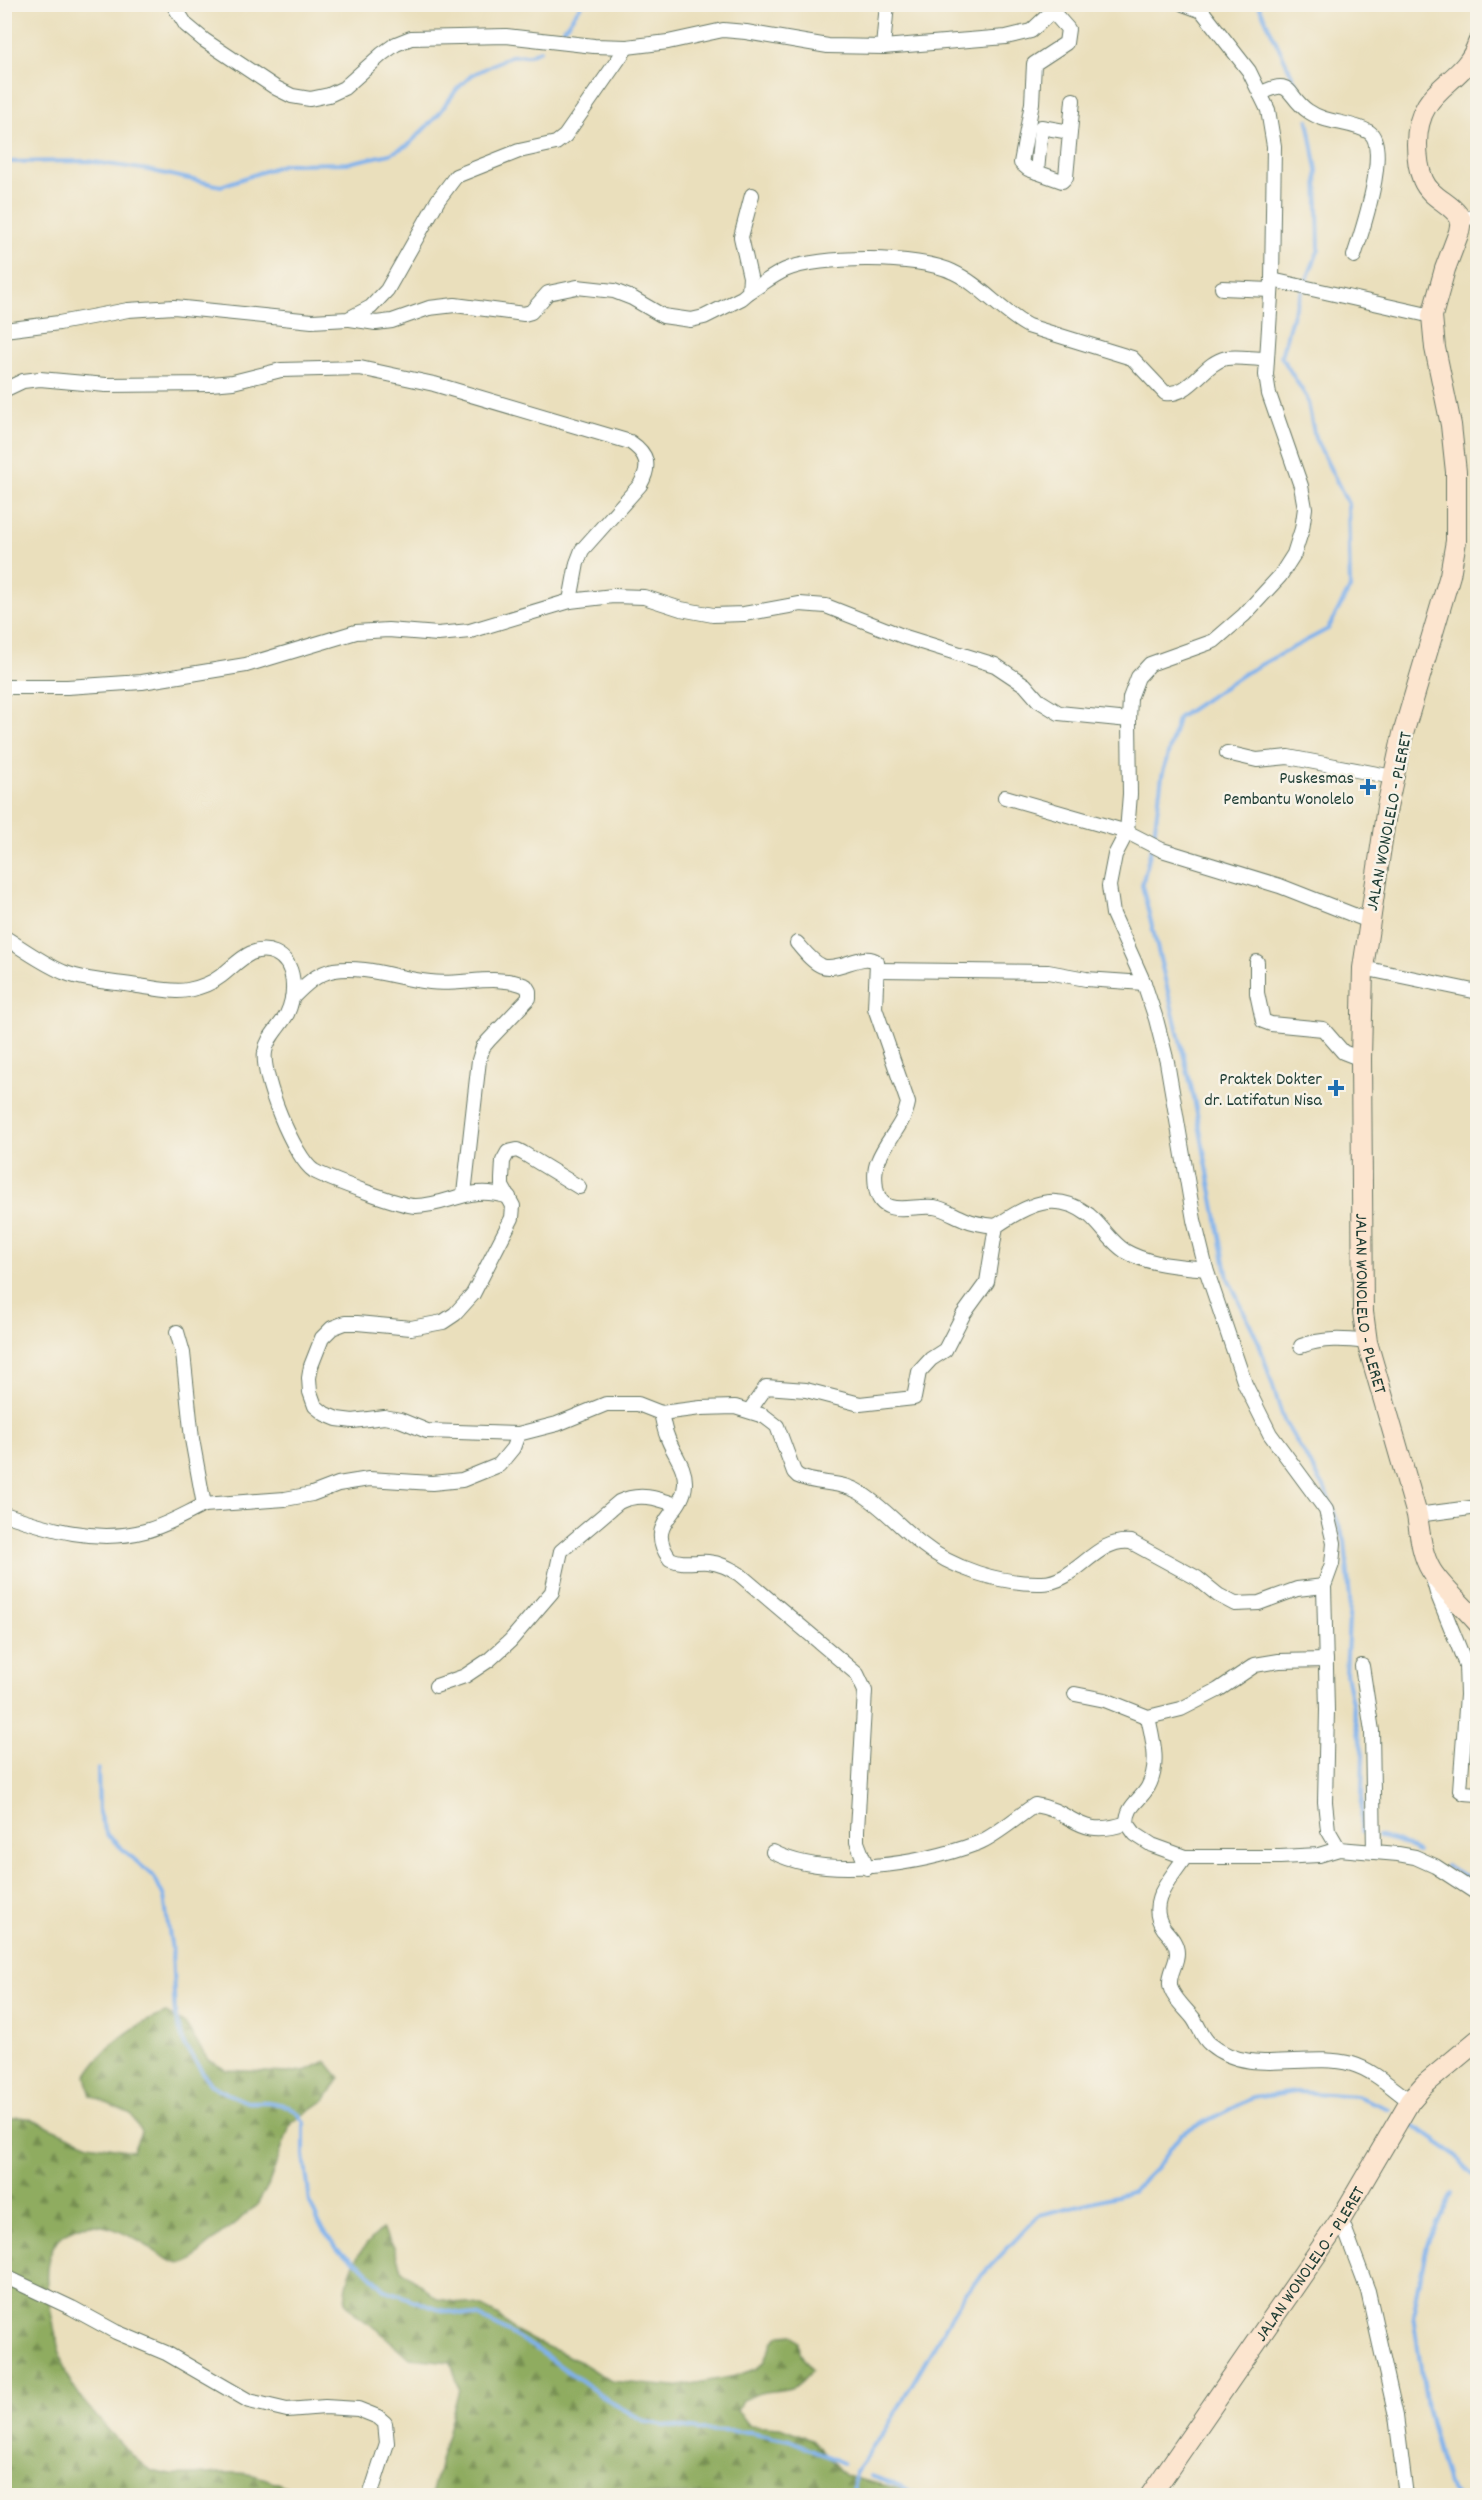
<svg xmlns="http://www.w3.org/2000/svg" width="1482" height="2500" font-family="Dekko,sans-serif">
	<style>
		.forest { fill: url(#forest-firs); stroke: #57744a; stroke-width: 1.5 }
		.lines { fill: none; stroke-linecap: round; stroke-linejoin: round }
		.stream { stroke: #80b2ec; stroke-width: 4 }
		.minor-casing { stroke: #667664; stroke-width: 16 }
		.secondary-casing { stroke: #667664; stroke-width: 22 }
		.minor { stroke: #fff; stroke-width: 14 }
		.secondary { stroke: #fce5cf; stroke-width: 20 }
		.poi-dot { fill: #1f6fb2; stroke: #f7f3e8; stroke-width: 2 }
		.labels { text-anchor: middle; stroke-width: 5; stroke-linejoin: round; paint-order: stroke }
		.poi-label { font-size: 18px; fill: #1f3d34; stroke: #f7f3e8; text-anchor: end }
		.street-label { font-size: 18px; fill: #1f3d34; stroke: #f7f3e8 }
	</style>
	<defs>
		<pattern id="forest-firs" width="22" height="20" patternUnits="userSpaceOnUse" patternTransform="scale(1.5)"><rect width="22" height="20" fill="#8fac60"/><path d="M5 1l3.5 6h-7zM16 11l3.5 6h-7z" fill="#748d50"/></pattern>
	</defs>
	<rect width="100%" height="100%" fill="#f7f3e8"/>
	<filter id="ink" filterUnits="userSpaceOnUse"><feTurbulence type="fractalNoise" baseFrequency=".0167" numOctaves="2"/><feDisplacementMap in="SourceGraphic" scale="12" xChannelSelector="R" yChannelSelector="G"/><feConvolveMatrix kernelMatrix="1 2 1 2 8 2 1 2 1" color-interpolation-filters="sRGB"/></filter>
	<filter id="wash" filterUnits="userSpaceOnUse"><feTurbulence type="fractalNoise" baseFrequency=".008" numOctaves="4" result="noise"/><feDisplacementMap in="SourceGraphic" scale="24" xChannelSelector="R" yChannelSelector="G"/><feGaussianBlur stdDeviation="1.35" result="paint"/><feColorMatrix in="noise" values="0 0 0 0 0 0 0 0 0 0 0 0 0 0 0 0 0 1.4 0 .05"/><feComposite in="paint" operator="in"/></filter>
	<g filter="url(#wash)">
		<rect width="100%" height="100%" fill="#eadfbc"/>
		<g class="forest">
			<path d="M166,2013L185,2024L208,2060L226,2070L288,2073L308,2070L326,2061L340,2078L326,2099L291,2123L268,2186L257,2205L202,2250C195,2259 188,2266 176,2263C168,2261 159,2254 152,2249C124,2232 91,2212 62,2236C39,2256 47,2295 53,2322C57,2341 61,2366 71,2383C81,2401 133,2460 150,2470C156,2473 166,2474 172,2475C199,2477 227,2469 253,2475C274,2480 292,2491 313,2495H5L4,2120L18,2117L28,2118L89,2144L133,2151L141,2132L131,2114L91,2096L86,2076C106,2045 132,2025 166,2013Z"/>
			<path d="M382,2229L394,2247L401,2269L438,2299L480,2306L499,2316L514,2330L532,2340L581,2362L611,2381L674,2387L736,2376L756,2369L764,2362L773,2342L781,2335L792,2334L799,2342L800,2352L812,2370C795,2394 785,2388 760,2393C754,2395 748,2398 742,2400L737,2410L749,2425L780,2427L811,2439L845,2476L925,2495H431L459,2389L451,2362L409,2358L377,2329L359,2317L345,2302C348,2267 356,2252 382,2229Z"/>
		</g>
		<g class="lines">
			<g class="stream">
				<path d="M1258,4L1303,98"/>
				<path d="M1210,6L1225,4"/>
				<path d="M558,37L582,4"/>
				<path d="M4,162L87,161L148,170L221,186L285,164L348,163L390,154L408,145L438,115L457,89L472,75L510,56L530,55L540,50"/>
				<path d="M1305,284L1319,249L1317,170L1308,120"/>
				<path d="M1153,842L1162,776L1178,718L1245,673L1328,629L1350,588L1348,504L1315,438L1307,398L1281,356L1293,313L1302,291"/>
				<path d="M1151,849L1142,885L1194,1098L1228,1278L1259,1343L1284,1421L1324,1487L1345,1541L1350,1599L1346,1674L1363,1755L1361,1832L1370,1834"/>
				<path d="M98,1769L99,1814L107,1835L155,1878L164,1897L172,1951L175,2016L185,2046L210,2084L228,2094L247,2102H268L289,2106L298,2113L304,2123V2155L310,2203L319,2223L338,2250L362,2266L386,2290L437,2309L479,2317L498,2326L535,2348L609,2401L646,2422L698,2430L750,2432L789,2440L843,2463"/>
				<path d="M1378,1836L1397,1841L1418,1852"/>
				<path d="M1446,1866L1478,1882"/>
				<path d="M1409,2122L1449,2150L1478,2179"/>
				<path d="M1452,2193L1427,2244L1413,2316L1427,2408L1448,2485L1458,2496"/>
				<path d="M871,2476L901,2486L918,2496"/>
				<path d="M853,2496L855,2472L886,2429L965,2293L1039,2215L1132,2192L1157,2167L1181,2134L1252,2098L1296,2092L1357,2096L1389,2109"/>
			</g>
		</g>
	</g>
	<g filter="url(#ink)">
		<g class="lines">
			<g class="minor-casing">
				<g id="minor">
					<path d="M173,4L186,25L204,40L276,88L292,96L310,99L329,95L344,88L382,54L396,44L411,38L506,36L594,46L627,47L668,42L723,30L746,32L828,46L883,47L1006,37L1031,31L1060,4"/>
					<path d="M1183,4L1202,11L1249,71L1268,110L1274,146L1272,280L1266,375L1269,394L1301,486L1305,508L1302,529L1294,554L1280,576L1244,615L1214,641L1150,664L1138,677L1130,698L1129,720L1130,794L1127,832L1115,855L1109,886L1113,914L1144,983L1156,1019L1167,1062L1194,1220L1206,1269L1245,1384L1270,1434L1326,1510L1334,1543L1332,1564L1324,1586L1327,1710L1325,1802L1328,1830L1339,1849"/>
					<path d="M1053,12L1068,29L1066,43L1034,64L1032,103L1021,163L1028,169L1062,181L1066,177L1073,100"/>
					<path d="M883,47L887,4"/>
					<path d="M1260,94C1293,76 1286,96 1308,111C1326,124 1350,121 1369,132C1391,146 1361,235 1354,256"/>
					<path d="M1037,172L1041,127L1070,132"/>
					<path d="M1461,220L1478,215"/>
					<path d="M1272,280L1432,316"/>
					<path d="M1222,288L1271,290"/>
					<path d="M749,292C761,285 772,276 785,270C819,255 919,255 953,272C981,285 1000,311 1028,326L1132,358L1165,393C1190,397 1203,363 1226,358C1238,356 1253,359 1265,359"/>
					<path d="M350,319L376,323L392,321L429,308L455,305L524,314L531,312L548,293L577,287L614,291L632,298L663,316L691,320L704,317L742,298L749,292L750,277L741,237L752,195"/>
					<path d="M4,330L59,323L128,310L174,307L312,321L348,319L371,307L387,290L438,200L456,176L519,151L556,143L565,136L627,47"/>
					<path d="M4,390L23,381L40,379L106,385L211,384L233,382L281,370L360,368L434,384L630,442C648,454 651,466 640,485L582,550L577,563L570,601"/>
					<path d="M4,687H67L142,682L246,665L356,632L388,630L438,634L470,631L570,601L613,596L644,597L681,609L713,615L744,614L800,604L826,606L905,637L995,665L1025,685L1038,700L1059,713L1129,720"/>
					<path d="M1227,753L1257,760L1288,757L1393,777"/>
					<path d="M1005,797L1127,832L1162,850L1280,886L1369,921"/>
					<path d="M4,937C23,949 42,963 63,972C86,981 113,982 138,986C154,988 172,993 188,990C198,988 212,983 221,976C237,964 252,943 275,953C297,963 296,995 287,1014C280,1027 267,1037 265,1052C261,1076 294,1158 314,1171C327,1178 403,1207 416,1206C453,1205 467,1184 509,1197"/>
					<path d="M797,943C804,951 812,962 822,966C839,972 863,951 877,962L875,1008L908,1103C904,1125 886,1140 878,1161C874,1170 875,1179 876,1188C881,1220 913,1204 934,1207C945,1209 954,1215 964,1219C975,1224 985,1225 996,1226"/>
					<path d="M1257,962V993L1263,1021L1271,1024L1323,1029L1343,1052L1361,1059"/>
					<path d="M1363,968L1478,992"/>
					<path d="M878,970L1048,972L1086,979L1144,983"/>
					<path d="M292,998C304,986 317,973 334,970C366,965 398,979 430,982C462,986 495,973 526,986L529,991V998L489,1040L483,1047L479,1060L464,1194"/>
					<path d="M177,1332L183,1353L192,1439L204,1505L285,1499L312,1494L338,1484L369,1479L432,1483L462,1480L499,1465L513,1448L518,1434L557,1424L606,1404H638L661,1413L701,1408L735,1407L764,1416L777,1426L794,1472L798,1476C817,1485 841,1481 859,1492C881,1505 899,1526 919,1542C952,1569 1000,1584 1042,1583C1076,1583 1096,1537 1131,1542L1197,1578L1218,1595L1235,1604L1259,1603L1297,1589L1324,1586"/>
					<path d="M1301,1346C1322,1338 1344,1339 1367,1342"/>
					<path d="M750,1410L766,1387L806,1390L860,1404L914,1398L919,1372L931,1359L945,1350L963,1315L987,1282L996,1226C1027,1206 1054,1189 1089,1215C1102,1226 1111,1242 1125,1251C1149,1265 1179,1266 1206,1269"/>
					<path d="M661,1413C663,1421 664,1429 667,1436C672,1452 686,1466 685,1484C684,1514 643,1523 670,1559C684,1565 694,1561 708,1562C720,1563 729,1568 739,1574L857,1674L865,1691L857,1830V1842L867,1868"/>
					<path d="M518,1434L427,1431L400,1420L384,1417L353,1421L337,1419L325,1414L315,1406L310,1392L309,1378L311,1366L322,1338L332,1328L345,1323H357L411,1328L443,1322L455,1314L473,1294L512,1218L513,1206L502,1186V1179L503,1161L508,1152L517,1150L523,1153L579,1187"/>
					<path d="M4,1514C49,1529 97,1544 145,1531C165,1526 185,1514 204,1505"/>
					<path d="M1417,1515L1478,1507"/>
					<path d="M1432,1575L1437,1593L1466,1665L1467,1695L1460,1790L1464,1793L1478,1794"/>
					<path d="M1362,1666L1372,1731L1374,1852"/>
					<path d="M436,1686L465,1676L489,1660L510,1641L552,1592L561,1551L619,1502C639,1492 657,1498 677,1505"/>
					<path d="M1075,1694L1105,1700L1148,1717L1181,1709L1218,1690L1255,1665L1279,1661L1326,1660"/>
					<path d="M1148,1717C1153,1740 1160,1765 1148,1787C1140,1801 1127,1805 1127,1823L1135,1834L1152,1845L1185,1857H1280L1319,1855L1339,1849L1398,1854L1415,1857L1435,1866L1478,1894"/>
					<path d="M773,1852C827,1880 922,1864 978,1843C996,1836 1018,1816 1035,1805C1075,1811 1077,1840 1127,1823"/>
					<path d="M1185,1857C1171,1879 1145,1903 1164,1929C1170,1936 1177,1943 1177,1953C1177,1964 1169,1973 1170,1984C1170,1995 1186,2009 1193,2018C1199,2026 1202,2038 1210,2044C1250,2078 1306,2051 1352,2064C1373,2070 1392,2088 1410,2101"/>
					<path d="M1341,2219L1368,2291L1396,2416L1406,2496"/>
					<path d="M4,2276L72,2308L116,2332L166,2353L249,2401L287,2410L325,2407L358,2409L378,2417L385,2423L387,2443L370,2496"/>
				</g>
			</g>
			<g class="secondary-casing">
				<g id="secondary">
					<path id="s1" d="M1478,43C1464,86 1417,85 1417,144C1417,156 1418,168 1423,180C1431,199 1453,203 1461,220L1459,232L1445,269L1432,316L1435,348L1451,425L1456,472V541L1450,575L1403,734L1387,807L1363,968L1361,1059L1363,1312L1367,1342L1417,1515C1420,1533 1421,1553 1431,1570C1441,1587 1464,1606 1478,1623"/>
					<path id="s2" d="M1150,2496L1341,2219L1410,2101L1424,2085L1478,2040"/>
				</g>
			</g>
			<use href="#minor" class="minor"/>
			<use href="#secondary" class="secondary"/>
		</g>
	</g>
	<g class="poi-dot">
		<path d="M1365 778h6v6h6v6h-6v6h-6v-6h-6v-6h6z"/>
		<path d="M1333 1079h6v6h6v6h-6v6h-6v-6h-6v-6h6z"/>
	</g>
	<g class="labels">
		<g class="poi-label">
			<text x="1354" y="783">Puskesmas<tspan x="1354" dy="21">Pembantu Wonolelo</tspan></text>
			<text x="1322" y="1084">Praktek Dokter<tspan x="1322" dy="21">dr. Latifatun Nisa</tspan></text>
		</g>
		<g class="street-label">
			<text transform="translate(1388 821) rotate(-79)" y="6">JALAN WONOLELO - PLERET</text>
			<text dy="6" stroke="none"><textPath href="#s1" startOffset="1316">JALAN WONOLELO - PLERET</textPath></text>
			<text dy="6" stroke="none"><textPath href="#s2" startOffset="282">JALAN WONOLELO - PLERET</textPath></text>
		</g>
	</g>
	<rect width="1482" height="2500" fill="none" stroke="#f7f3e8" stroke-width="24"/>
</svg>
